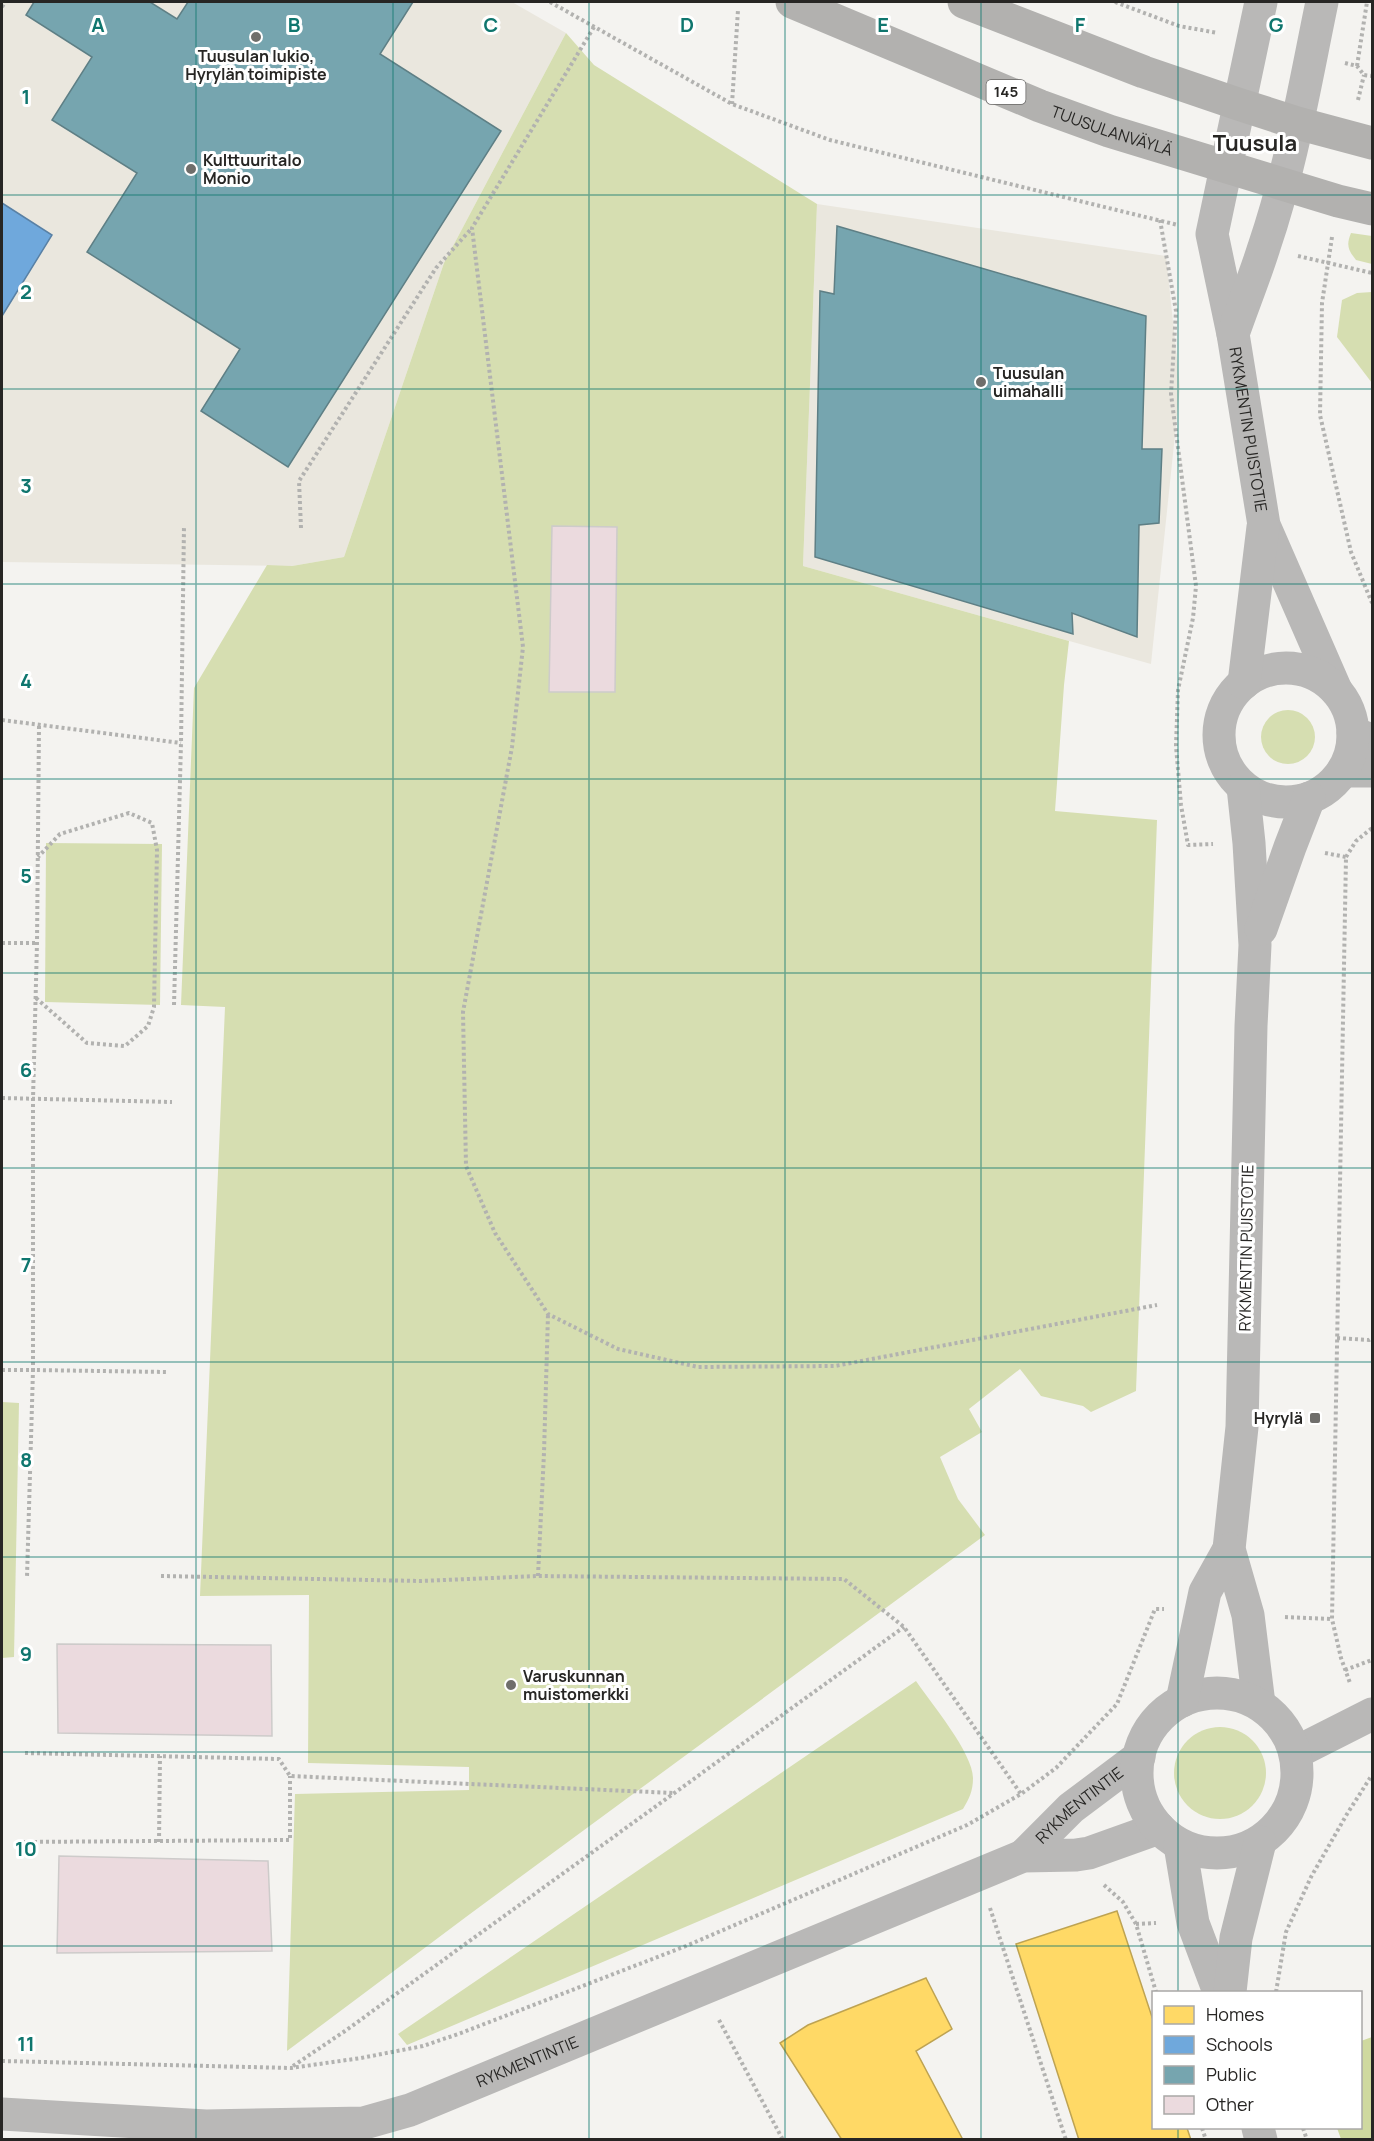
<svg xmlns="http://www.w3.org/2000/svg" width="1374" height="2141" font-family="Manrope,sans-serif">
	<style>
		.built { fill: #eae7de }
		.green { fill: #d6deb1 }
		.forest { fill: #cfd99f }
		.homes { fill: #ffd966; stroke: #bea352; stroke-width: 1.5 }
		.schools { fill: #6fa8dc; stroke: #5981a5; stroke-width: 1.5 }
		.public { fill: #76a5af; stroke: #5e7f85; stroke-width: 1.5 }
		.building { fill: #ebdade; stroke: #cdcbca; stroke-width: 1.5 }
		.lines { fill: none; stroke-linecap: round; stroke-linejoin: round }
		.path { stroke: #b2b2b0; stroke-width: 4; stroke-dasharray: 3 3; stroke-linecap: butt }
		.minor { stroke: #b9b8b7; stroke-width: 33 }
		.tertiary { stroke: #b9b8b7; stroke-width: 33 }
		.primary { stroke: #b2b1af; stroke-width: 33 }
		.grid { fill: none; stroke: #0f766e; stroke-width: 1.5; stroke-opacity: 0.55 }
		.poi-dot { fill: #6f6e6b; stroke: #fff; stroke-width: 2 }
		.labels { text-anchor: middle; stroke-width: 6; stroke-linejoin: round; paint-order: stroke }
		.shield { fill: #fff; stroke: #686766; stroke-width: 1.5 }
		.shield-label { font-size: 15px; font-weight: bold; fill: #272624 }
		.poi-label { font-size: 16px; font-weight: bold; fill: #272624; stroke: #fff; text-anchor: start }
		.street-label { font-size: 16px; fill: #272624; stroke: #fff }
		.district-label { font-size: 22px; font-weight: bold; fill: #272624; stroke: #fff }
		.grid-label { font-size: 20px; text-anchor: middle; font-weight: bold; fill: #0f766e; stroke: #fff; stroke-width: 6; stroke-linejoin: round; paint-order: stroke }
	</style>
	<rect width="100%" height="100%" fill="#f4f3f0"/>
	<g class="built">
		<path d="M2,2H512L566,33L444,263L344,557L292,566L2,562Z"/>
		<path d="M817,204L1166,256L1180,387L1151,664L803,566Z"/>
	</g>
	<g class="green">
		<path d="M566,33L594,65L817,204L803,566L1069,641L1064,685L1055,811L1157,820L1136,1391L1091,1412L1083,1406L1041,1396L1020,1369L969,1409L982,1432L940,1457L958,1499L985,1535L470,1914L287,2051L295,1794L469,1790V1767L308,1763L309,1595L200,1596L225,1007L181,1005L194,688L267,565L292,566L344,557L444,263Z"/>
		<path d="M1351,233L1372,236V264L1356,260C1348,250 1346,245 1351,233Z"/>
		<path d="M1372,292V383L1337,337L1342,300L1357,293Z"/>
		<circle cx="1288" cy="737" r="27"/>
		<path d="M46,843L162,844L160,1005L45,1002Z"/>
		<path d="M2,1402L19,1403L14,1657L2,1658Z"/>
		<path d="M916,1681C931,1703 973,1753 973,1778C973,1791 969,1799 963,1809L407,2045L398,2034Z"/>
		<circle cx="1220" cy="1773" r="46"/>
	</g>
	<path class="forest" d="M1372,2037V2139H1341L1337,2128H1360L1361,2041Z"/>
	<g class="homes">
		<path d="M1117,1911L1154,2023V2128H1187L1191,2140H1079L1016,1944Z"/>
		<path d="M926,1978L952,2029L916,2051L963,2140H842L780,2043L808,2025Z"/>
	</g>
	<path class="schools" d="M2,203L52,235L2,316Z"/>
	<g class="public">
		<path d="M34,2H150L177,19L188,2H413L380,54L501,131L288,467L201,411L240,349L87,252L137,173L52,120L92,57L26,15Z"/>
		<path d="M837,226L1146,316L1142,449H1162L1159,523L1139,525L1137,637L1072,613L1073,634L815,557L820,291L834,294Z"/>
	</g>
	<g class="building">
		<path d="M552,526L617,527L615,692H549Z"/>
		<path d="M57,1644L271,1645L272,1736L58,1733Z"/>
		<path d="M59,1856L268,1861L272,1951L57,1953Z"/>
	</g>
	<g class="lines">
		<g class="path">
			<path d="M550,2L732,104L830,140L1178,225"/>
			<path d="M1115,2L1179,26L1218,33"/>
			<path d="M2,7L5,2"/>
			<path d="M594,27L472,228L523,647L512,747L463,1012L466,1166L495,1233L548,1314L618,1349L698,1367L835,1366L1157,1305"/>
			<path d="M1345,63L1357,66L1364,75L1372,76"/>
			<path d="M1357,66L1367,2"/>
			<path d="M1358,100L1364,75"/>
			<path d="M732,104L738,10"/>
			<path d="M1160,220L1176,311L1171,394L1196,586L1193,618L1178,690L1176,746L1181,805L1188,845L1213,844"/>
			<path d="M1332,237L1322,303L1320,415L1351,552L1372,603"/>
			<path d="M1298,256L1372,273"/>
			<path d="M301,528L299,481L436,268L472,228"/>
			<path d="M2,720L181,743"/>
			<path d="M39,726L37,943L33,1099V1370L166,1372"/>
			<path d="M1325,853L1346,857L1332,1619L1341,1658L1350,1683"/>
			<path d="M1346,857L1356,841L1372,828"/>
			<path d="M2,943H37"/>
			<path d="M36,998L87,1043L125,1046L148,1026L154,1007L157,850L152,823L129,813L60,834L38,857"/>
			<path d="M174,1005L181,743L184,526"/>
			<path d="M2,1098L172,1102"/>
			<path d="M1337,1338L1369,1340L1372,1338"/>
			<path d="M2,1370H33L27,1577"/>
			<path d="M161,1576L421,1581L538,1576L844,1579L904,1627L1021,1794"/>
			<path d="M538,1576L544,1453L548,1314"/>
			<path d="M1285,1617L1332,1619"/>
			<path d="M1345,1670L1372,1660"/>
			<path d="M25,1753L279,1759L290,1776L674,1793"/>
			<path d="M22,1842L290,1840V1776"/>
			<path d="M159,1842L160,1756"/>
			<path d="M1104,1885L1123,1902L1136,1924L1156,1992"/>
			<path d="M990,1908L1066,2140"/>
			<path d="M1136,1924L1156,1923"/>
			<path d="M1276,1992L1286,1932L1311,1877L1347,1814L1372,1775"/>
			<path d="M719,2020L783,2140"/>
			<path d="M2,2061L291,2068L361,2058L423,2046L461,2033L686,1946L967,1825L1021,1794L1056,1768L1117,1704L1155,1609H1164"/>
			<path d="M293,2066L345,2031L904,1627"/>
			<path d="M1202,2128L1206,2140"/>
			<path d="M1303,2128L1307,2140"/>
		</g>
		<g class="minor">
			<path d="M1353,733L1372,740"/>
			<path d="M1343,771H1372"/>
			<path d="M1295,1753L1372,1714"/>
			<path id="s1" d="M1023,1856L1071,1808L1139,1757"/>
			<path id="s2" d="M2,2114L206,2126L364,2123L410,2110L1023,1856L1076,1855L1089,1853L1159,1828"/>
		</g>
		<g class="tertiary">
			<path id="s3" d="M1261,2L1212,234L1233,334L1264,525L1336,690"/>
			<path d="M1233,334C1243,305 1255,276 1264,247C1291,168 1305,84 1322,2"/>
			<circle cx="1286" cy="735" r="67"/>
			<path d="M1244,683L1263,527"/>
			<path d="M1243,787L1249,843L1255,945L1251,1026L1242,1427L1229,1549L1248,1615L1259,1704"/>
			<path d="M1261,929L1290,847L1309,798"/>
			<circle cx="1217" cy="1773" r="80"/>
			<path d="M1182,1701L1205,1592L1229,1549"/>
			<path d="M1180,1845L1193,1923L1219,1992"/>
			<path d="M1230,1992L1236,1938L1260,1842"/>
			<path d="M1258,2128L1261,2140"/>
		</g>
		<g class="primary">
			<path id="s4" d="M792,2L1040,106L1109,131L1338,201L1372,209"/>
			<path d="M964,2L1144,72L1238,104L1297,123L1372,143"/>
		</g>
	</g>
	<path class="grid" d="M196,2V2140M393,2V2140M589,2V2140M785,2V2140M981,2V2140M1178,2V1992M2,195H1372M2,389H1372M2,584H1372M2,779H1372M2,973H1372M2,1168H1372M2,1362H1372M2,1557H1372M2,1752H1372M2,1946H1372M1178,2128V2140"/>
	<g class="poi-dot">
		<circle cx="256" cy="37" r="6"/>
		<circle cx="191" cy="169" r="6"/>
		<circle cx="981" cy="382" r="6"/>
		<rect x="1309" y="1412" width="12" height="12" rx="3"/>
		<circle cx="511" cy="1685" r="6"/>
	</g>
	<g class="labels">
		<rect class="shield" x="986.5" y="80" width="39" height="24" rx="4.5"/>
		<g class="shield-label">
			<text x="1006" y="97">145</text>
		</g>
		<g class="poi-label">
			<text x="256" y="62" text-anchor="middle">Tuusulan lukio,<tspan x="256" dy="18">Hyrylän toimipiste</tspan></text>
			<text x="203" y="166">Kulttuuritalo<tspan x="203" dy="18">Monio</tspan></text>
			<text x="993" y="379">Tuusulan<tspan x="993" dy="18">uimahalli</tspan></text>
			<text x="1303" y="1424" text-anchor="end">Hyrylä</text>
			<text x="523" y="1682">Varuskunnan<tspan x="523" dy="18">muistomerkki</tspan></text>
		</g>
		<g class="street-label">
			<text dy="6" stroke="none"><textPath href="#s4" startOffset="345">TUUSULANVÄYLÄ</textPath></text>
			<text dy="6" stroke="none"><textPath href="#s3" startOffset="436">RYKMENTIN PUISTOTIE</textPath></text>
			<text transform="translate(1246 1248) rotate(-89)" y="6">RYKMENTIN PUISTOTIE</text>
			<text dy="6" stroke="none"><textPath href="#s1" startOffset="76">RYKMENTINTIE</textPath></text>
			<text dy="6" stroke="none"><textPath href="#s2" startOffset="537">RYKMENTINTIE</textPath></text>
		</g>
		<g class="district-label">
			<text x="1255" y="151">Tuusula</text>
		</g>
	</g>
	<g class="grid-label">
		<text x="98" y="32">A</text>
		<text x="294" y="32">B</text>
		<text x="491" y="32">C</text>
		<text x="687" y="32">D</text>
		<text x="883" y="32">E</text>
		<text x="1080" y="32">F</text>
		<text x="1276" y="32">G</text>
		<text x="26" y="104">1</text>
		<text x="26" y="299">2</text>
		<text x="26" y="493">3</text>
		<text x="26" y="688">4</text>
		<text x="26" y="883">5</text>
		<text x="26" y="1077">6</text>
		<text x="26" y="1272">7</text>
		<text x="26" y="1467">8</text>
		<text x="26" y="1661">9</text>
		<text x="26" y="1856">10</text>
		<text x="26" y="2051">11</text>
	</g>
	<rect width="1374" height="2141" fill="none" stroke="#272624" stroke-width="6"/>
	<rect x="1152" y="1991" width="210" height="138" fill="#ffffff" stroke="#a9a8a7" stroke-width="1.5"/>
	<rect x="1164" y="2006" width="30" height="18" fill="#ffd966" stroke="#a9a8a7" stroke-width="1.5"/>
	<text x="1206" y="2021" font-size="18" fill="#272624">Homes</text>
	<rect x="1164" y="2036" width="30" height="18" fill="#6fa8dc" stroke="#a9a8a7" stroke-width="1.5"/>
	<text x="1206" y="2051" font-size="18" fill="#272624">Schools</text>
	<rect x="1164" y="2066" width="30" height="18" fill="#76a5af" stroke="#a9a8a7" stroke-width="1.5"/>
	<text x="1206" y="2081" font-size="18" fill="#272624">Public</text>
	<rect x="1164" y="2096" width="30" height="18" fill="#ebdade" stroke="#a9a8a7" stroke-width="1.5"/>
	<text x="1206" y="2111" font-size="18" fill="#272624">Other</text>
</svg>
